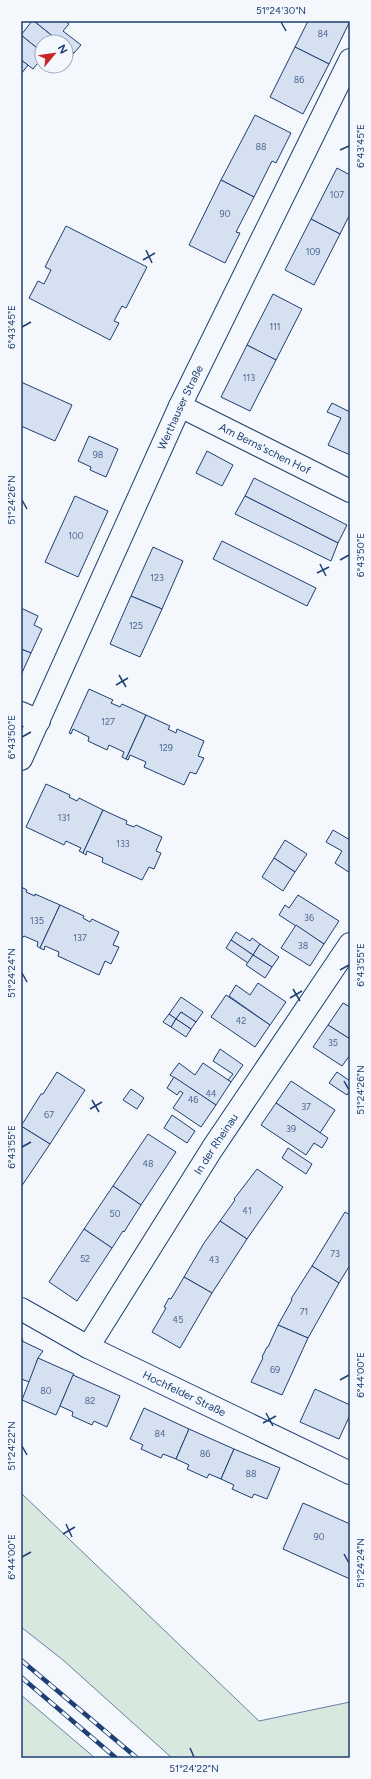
<svg xmlns="http://www.w3.org/2000/svg" width="371" height="1779" font-family="Figtree,sans-serif">
	<style>
		.green { fill: #d7e8df; stroke: #687fa3 }
		.building { fill: #d5e0f0; stroke: #1d3f73 }
		.lines { fill: none; stroke-linecap: round; stroke-linejoin: round }
		.street-casing { stroke: #1d3f73; stroke-width: 24 }
		.street { stroke: #f4f7fb; stroke-width: 22 }
		.rail-casing { stroke: #1d3f73; stroke-width: 4.5 }
		.rail { stroke: #f4f7fb; stroke-width: 3; stroke-dasharray: 9; stroke-linecap: butt }
		.ticks { fill: none; stroke: #1d3f73; stroke-width: 1.5 }
		.labels { text-anchor: middle; stroke-width: 3; stroke-linejoin: round; paint-order: stroke }
		.number-label { font-size: 9px; fill: #4b6792 }
		.street-label { font-size: 11px; fill: #1d3f73; stroke: #f4f7fb }
		.neatline { fill: none; stroke: #1d3f73; stroke-width: 1.5 }
		.ticks-label { font-size: 10px; text-anchor: middle; fill: #1d3f73 }
	</style>
	<rect width="100%" height="100%" fill="#f4f7fb"/>
	<g class="green">
		<path d="M21,1493L259,1721L350,1702V1758H172L63,1660L21,1627Z"/>
		<path d="M21,1695L95,1758H21Z"/>
	</g>
	<g class="building">
		<path d="M32,21H34L60,42H42V52L21,35Z"/>
		<path d="M34,21H65L69,24L63,31L81,45L74,53L66,46V42H60Z"/>
		<path d="M308,21H350L329,64L295,47Z"/>
		<path d="M21,35L42,52V58L33,69L21,60Z"/>
		<path d="M66,46L74,53L68,60L66,59Z"/>
		<path d="M295,47L329,64L303,114L270,97Z"/>
		<path d="M21,60L28,65L21,74Z"/>
		<path d="M255,115L291,133L276,163L272,161L254,197L221,180Z"/>
		<path d="M337,168L350,175V214L340,234L311,219Z"/>
		<path d="M221,180L254,197L236,232L240,233L225,263L189,245Z"/>
		<path d="M311,219L340,234L314,285L285,270Z"/>
		<path d="M66,226L147,267L126,308L122,306L114,321L119,323L110,340L29,298L38,281L44,284L51,270L45,267Z"/>
		<path d="M273,294L302,309L276,360L247,345Z"/>
		<path d="M247,345L276,360L250,411L221,397Z"/>
		<path d="M21,382L72,405L55,441L21,426Z"/>
		<path d="M332,403L350,412V455L328,445L341,418L327,412Z"/>
		<path d="M89,436L118,449L106,477L90,470L91,467L78,461Z"/>
		<path d="M207,451L233,465L222,486L196,473Z"/>
		<path d="M254,478L347,525L338,543L245,496Z"/>
		<path d="M75,496L108,511L78,577L45,562Z"/>
		<path d="M245,496L338,543L331,561L235,514Z"/>
		<path d="M222,541L316,588L307,606L213,559Z"/>
		<path d="M153,547L183,561L162,609L131,596Z"/>
		<path d="M131,596L162,609L140,657L110,644Z"/>
		<path d="M21,608L38,616L34,625L42,629L31,653L21,649Z"/>
		<path d="M21,649L31,653L21,675Z"/>
		<path d="M89,689L113,700L111,703L120,707L122,704L146,715L126,759L122,757L124,752L109,745L107,750L88,741L89,737L73,729L71,734L69,733Z"/>
		<path d="M146,715L170,726L168,729L176,733L177,729L204,741L198,756L204,758L196,774L190,772L184,785L144,767L146,762L130,755L128,760L126,759Z"/>
		<path d="M46,784L70,795L69,797L77,801L79,798L103,810L83,853L79,851L81,848L66,841L64,845L26,827Z"/>
		<path d="M103,810L127,821L126,824L134,827L136,825L162,837L156,851L161,853L154,869L149,867L142,880L102,862L103,858L87,851L86,855L83,853Z"/>
		<path d="M333,830L350,840V873L335,863L342,851L326,842Z"/>
		<path d="M285,840L307,854L295,872L274,858Z"/>
		<path d="M274,858L295,872L283,891L262,877Z"/>
		<path d="M21,887L27,890L26,892L35,896V894L60,905L40,948L37,946L38,942L24,936L21,939Z"/>
		<path d="M298,895L339,921L324,944L279,915L285,905L289,908Z"/>
		<path d="M60,905L84,916L83,918L90,922L92,919L119,932L113,945L119,947L111,964L105,961L99,975L58,956L59,952L45,946L44,950L40,948Z"/>
		<path d="M296,925L324,944L310,966L281,948Z"/>
		<path d="M236,932L250,941L252,938L260,944L253,955L231,940Z"/>
		<path d="M231,940L253,955L248,963L226,948Z"/>
		<path d="M260,944L279,957L272,967L253,955Z"/>
		<path d="M253,955L272,967L265,978L246,965Z"/>
		<path d="M258,983L286,1002L270,1025L229,996L236,985L250,995Z"/>
		<path d="M226,995L270,1025L255,1047L211,1017Z"/>
		<path d="M181,997L203,1012L196,1022L181,1012L176,1019L169,1014Z"/>
		<path d="M343,1003L350,1007V1039L328,1025Z"/>
		<path d="M181,1012L196,1022L191,1029L176,1019Z"/>
		<path d="M169,1014L176,1019L171,1027L163,1022Z"/>
		<path d="M176,1019L191,1029L186,1037L171,1027Z"/>
		<path d="M328,1025L350,1039V1055L342,1066L313,1047Z"/>
		<path d="M220,1049L243,1065L231,1082L228,1080L233,1074L213,1061Z"/>
		<path d="M179,1063L195,1075L203,1063L231,1082L216,1105L170,1075Z"/>
		<path d="M57,1072L85,1090L50,1144L21,1126L41,1094H43Z"/>
		<path d="M337,1072L350,1081V1090L347,1095L329,1083Z"/>
		<path d="M174,1077L216,1105L201,1127L173,1108L183,1093L180,1091L177,1095L167,1088Z"/>
		<path d="M291,1081L335,1110L320,1133L276,1103Z"/>
		<path d="M131,1089L144,1098L137,1109L123,1100Z"/>
		<path d="M276,1103L328,1138L322,1148L314,1143L306,1155L261,1125Z"/>
		<path d="M172,1115L195,1131L187,1143L164,1128Z"/>
		<path d="M21,1126L50,1144L21,1187Z"/>
		<path d="M148,1134L176,1152L141,1205L113,1186Z"/>
		<path d="M288,1148L312,1164L306,1174L282,1158Z"/>
		<path d="M257,1169L283,1187L247,1239L220,1221L235,1200L234,1199Z"/>
		<path d="M113,1186L141,1205L124,1232L123,1231L112,1248L84,1229Z"/>
		<path d="M345,1212L350,1215V1265L339,1283L312,1266Z"/>
		<path d="M220,1221L247,1239L212,1293L184,1277L204,1243Z"/>
		<path d="M84,1229L112,1248L77,1301L49,1282Z"/>
		<path d="M312,1266L339,1283L308,1338L278,1325L292,1300L291,1299Z"/>
		<path d="M184,1277L212,1293L180,1348L152,1332L166,1308L164,1307L169,1298L171,1299Z"/>
		<path d="M278,1325L308,1338L282,1395L251,1382L263,1358L262,1357L267,1347H268Z"/>
		<path d="M21,1339H23L22,1341L43,1351L38,1358L30,1382L21,1379Z"/>
		<path d="M38,1358L74,1374L56,1415L22,1400Z"/>
		<path d="M73,1375L120,1396L107,1427L94,1421L92,1425L72,1416L73,1412L60,1406Z"/>
		<path d="M315,1389L350,1405V1415L339,1439L300,1422Z"/>
		<path d="M144,1408L189,1429L176,1459L163,1454L161,1458L141,1449L143,1445L130,1439Z"/>
		<path d="M189,1429L234,1449L221,1479L209,1474L207,1478L187,1469L189,1465L176,1459Z"/>
		<path d="M234,1449L280,1468L267,1499L254,1494L252,1498L232,1489L234,1485L221,1479Z"/>
		<path d="M303,1503L350,1524V1579L283,1549Z"/>
	</g>
	<g class="lines">
		<g class="street-casing">
			<g id="street">
				<path id="s1" d="M180,406L350,491"/>
				<path d="M21,713L39,721"/>
				<path id="s2" d="M21,759L180,406L350,60"/>
				<path id="s3" d="M21,1309L88,1347L350,1473"/>
				<path id="s4" d="M88,1347L212,1149L350,944"/>
			</g>
		</g>
		<use href="#street" class="street"/>
		<g class="rail-casing">
			<g id="rail">
				<path d="M21,1660L137,1758"/>
				<path d="M21,1677L116,1758"/>
			</g>
		</g>
		<use href="#rail" class="rail"/>
	</g>
	<path class="ticks" d="M281,22L286,31M340,150L349,146M146,250L152,263M143,260L155,253M22,327L31,322M22,500L27,509M340,560L349,555M320,564L326,576M317,573L329,567M119,675L126,687M116,685L128,678M22,737L31,732M340,970L349,965M22,973L27,982M293,989L300,1001M290,998L302,991M344,1081L349,1090M92,1100L99,1112M90,1109L102,1102M22,1147L31,1142M340,1380L349,1375M266,1413L273,1426M263,1423L276,1416M22,1446L27,1455M66,1524L72,1537M63,1534L75,1527M344,1554L349,1563M22,1557L31,1552M190,1748L194,1757"/>
	<g class="labels">
		<g class="number-label">
			<text x="323" y="37">84</text>
			<text x="299" y="83">86</text>
			<text x="261" y="150">88</text>
			<text x="337" y="198">107</text>
			<text x="225" y="217">90</text>
			<text x="313" y="255">109</text>
			<text x="275" y="330">111</text>
			<text x="249" y="381">113</text>
			<text x="98" y="458">98</text>
			<text x="76" y="539">100</text>
			<text x="157" y="581">123</text>
			<text x="136" y="629">125</text>
			<text x="108" y="725">127</text>
			<text x="166" y="751">129</text>
			<text x="64" y="821">131</text>
			<text x="123" y="847">133</text>
			<text x="309" y="921">36</text>
			<text x="37" y="924">135</text>
			<text x="80" y="941">137</text>
			<text x="303" y="949">38</text>
			<text x="241" y="1024">42</text>
			<text x="333" y="1046">35</text>
			<text x="211" y="1097">44</text>
			<text x="193" y="1103">46</text>
			<text x="306" y="1110">37</text>
			<text x="49" y="1118">67</text>
			<text x="291" y="1132">39</text>
			<text x="148" y="1167">48</text>
			<text x="247" y="1214">41</text>
			<text x="115" y="1217">50</text>
			<text x="335" y="1257">73</text>
			<text x="85" y="1262">52</text>
			<text x="214" y="1263">43</text>
			<text x="304" y="1315">71</text>
			<text x="178" y="1323">45</text>
			<text x="275" y="1373">69</text>
			<text x="46" y="1394">80</text>
			<text x="90" y="1404">82</text>
			<text x="160" y="1437">84</text>
			<text x="205" y="1457">86</text>
			<text x="251" y="1477">88</text>
			<text x="319" y="1540">90</text>
		</g>
		<g class="street-label">
			<text dy="4" stroke="none"><textPath href="#s2" startOffset="386">Werthauser Straße</textPath></text>
			<text dy="4" stroke="none"><textPath href="#s1" startOffset="95">Am Berns'schen Hof</textPath></text>
			<text dy="4" stroke="none"><textPath href="#s4" startOffset="240">In der Rheinau</textPath></text>
			<text dy="4" stroke="none"><textPath href="#s3" startOffset="184">Hochfelder Straße</textPath></text>
		</g>
	</g>
	<rect width="371" height="1779" fill="none" stroke="#f4f7fb" stroke-width="44"/>
	<g transform="translate(54 54) rotate(61)"><circle r="19" fill="#f4f7fb" stroke="#9eadc5"/>
	<path d="M0-3L7 15L0 10L-7 15Z" fill="#c62828"/>
	<text y="-6" font-size="11" font-weight="bold" text-anchor="middle" fill="#1d3f73">N</text>
	</g>
	<rect x="22" y="22" width="327" height="1735" class="neatline"/>
	<g class="ticks-label">
		<text x="281" y="14">51°24'30"N</text>
		<text transform="translate(360 146) rotate(-90)" y="4">6°43'45"E</text>
		<text transform="translate(11 327) rotate(-90)" y="4">6°43'45"E</text>
		<text transform="translate(11 500) rotate(-90)" y="4">51°24'26"N</text>
		<text transform="translate(360 555) rotate(-90)" y="4">6°43'50"E</text>
		<text transform="translate(11 737) rotate(-90)" y="4">6°43'50"E</text>
		<text transform="translate(360 965) rotate(-90)" y="4">6°43'55"E</text>
		<text transform="translate(11 973) rotate(-90)" y="4">51°24'24"N</text>
		<text transform="translate(360 1090) rotate(-90)" y="4">51°24'26"N</text>
		<text transform="translate(11 1147) rotate(-90)" y="4">6°43'55"E</text>
		<text transform="translate(360 1375) rotate(-90)" y="4">6°44'00"E</text>
		<text transform="translate(11 1446) rotate(-90)" y="4">51°24'22"N</text>
		<text transform="translate(11 1557) rotate(-90)" y="4">6°44'00"E</text>
		<text transform="translate(360 1563) rotate(-90)" y="4">51°24'24"N</text>
		<text x="194" y="1772">51°24'22"N</text>
	</g>
</svg>
